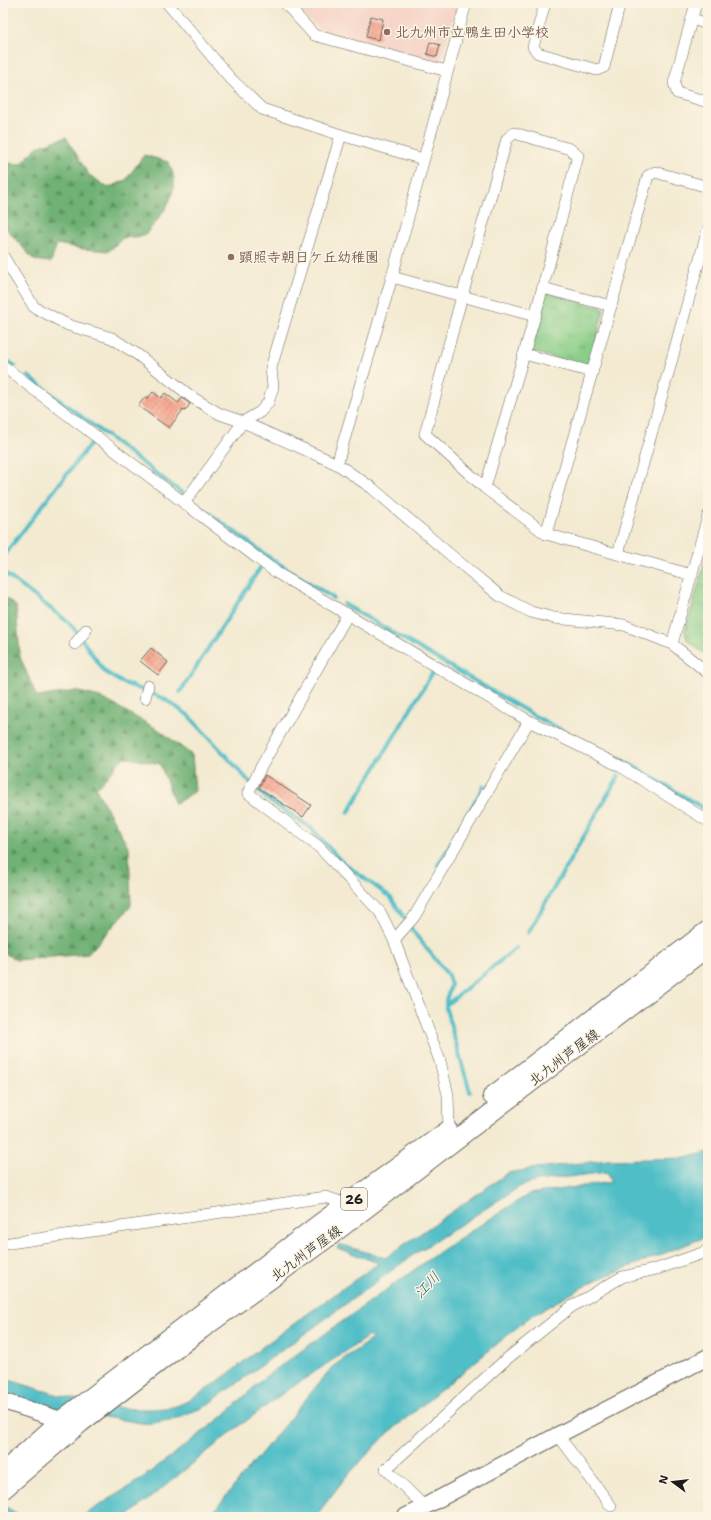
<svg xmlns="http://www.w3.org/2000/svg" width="711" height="1520" font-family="'Shantell Sans','Klee One',sans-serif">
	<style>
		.built { fill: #f6d1c5 }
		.forest { fill: url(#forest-firs); stroke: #466648 }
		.park { fill: url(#park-tufts); stroke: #537552 }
		.water { fill: #50bec7; stroke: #366d72 }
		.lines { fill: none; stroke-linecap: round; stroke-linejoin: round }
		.stream { stroke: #50bec7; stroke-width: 4 }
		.building { fill: url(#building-cross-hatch) }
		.street-casing { stroke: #67645b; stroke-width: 12 }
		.secondary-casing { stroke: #67645b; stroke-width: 18 }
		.primary-casing { stroke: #67645b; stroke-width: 20 }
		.street { stroke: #fff; stroke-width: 11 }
		.secondary { stroke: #fff; stroke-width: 16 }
		.primary { stroke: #fff; stroke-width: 18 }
		.education-dot { fill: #8d6e63; stroke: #fcf5e5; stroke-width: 1.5 }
		.labels { text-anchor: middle; stroke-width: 3; stroke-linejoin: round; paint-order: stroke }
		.shield { fill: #fcf5e5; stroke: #5f5d58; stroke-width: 1 }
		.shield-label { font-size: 13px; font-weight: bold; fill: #1c1c1c }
		.education-label { font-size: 14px; font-weight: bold; fill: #785e54; stroke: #fcf5e5; text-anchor: start }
		.street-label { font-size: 14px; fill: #1c1c1c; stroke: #fcf5e5 }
		.water-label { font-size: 15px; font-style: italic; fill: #315d60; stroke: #fcf5e5 }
	</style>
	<defs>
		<pattern id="forest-firs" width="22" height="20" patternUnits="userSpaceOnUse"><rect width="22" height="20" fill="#6fb174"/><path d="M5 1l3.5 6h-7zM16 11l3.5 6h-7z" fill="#5a8f5e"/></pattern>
		<pattern id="park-tufts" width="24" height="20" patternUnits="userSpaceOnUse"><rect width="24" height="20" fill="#8ace88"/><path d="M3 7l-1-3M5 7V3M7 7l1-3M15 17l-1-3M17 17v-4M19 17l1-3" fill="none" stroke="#76b075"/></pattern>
		<pattern id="building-cross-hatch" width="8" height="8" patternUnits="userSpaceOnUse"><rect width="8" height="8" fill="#f7a28b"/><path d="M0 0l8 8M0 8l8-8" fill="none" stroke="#d38b77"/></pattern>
	</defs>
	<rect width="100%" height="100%" fill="#fcf5e5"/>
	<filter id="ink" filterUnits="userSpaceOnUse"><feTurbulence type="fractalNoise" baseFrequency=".025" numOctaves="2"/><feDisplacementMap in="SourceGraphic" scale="8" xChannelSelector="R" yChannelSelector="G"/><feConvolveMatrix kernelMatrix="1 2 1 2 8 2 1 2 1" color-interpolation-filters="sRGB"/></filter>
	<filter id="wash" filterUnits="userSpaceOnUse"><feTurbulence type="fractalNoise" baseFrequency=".012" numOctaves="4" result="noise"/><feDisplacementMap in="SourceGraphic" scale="16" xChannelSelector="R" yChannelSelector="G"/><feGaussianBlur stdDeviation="0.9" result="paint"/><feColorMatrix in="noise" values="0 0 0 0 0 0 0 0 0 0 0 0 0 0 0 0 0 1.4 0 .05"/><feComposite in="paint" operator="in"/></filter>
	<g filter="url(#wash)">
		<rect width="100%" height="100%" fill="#f3ead1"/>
		<path class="built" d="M293,3H457L441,60L435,63L331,35L319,28L309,20Z"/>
		<g class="forest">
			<path d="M66,137L88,174L108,188L126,180L144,155L168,162C169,166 172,170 173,173C179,197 158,220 144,236L123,238L109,251L84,249L57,244L51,262L34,260L3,225V163L21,164L37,147Z"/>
			<path d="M3,596L16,606L20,657L37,697L76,691L100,697L159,730L192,755L195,791L175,804L160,764L124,757L96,789L129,848L131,906L88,954L16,960L3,952Z"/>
		</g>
		<g class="park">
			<path d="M545,292L604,309L589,367L529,351Z"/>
			<path d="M708,550V657L687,640L685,632Z"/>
		</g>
		<g class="water">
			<path d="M708,1152V1236L596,1280L531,1316L386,1435L345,1478L315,1517H209L332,1367L372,1339L369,1336L286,1391L234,1430L128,1516L81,1517L141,1479L221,1418L265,1377L443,1249L496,1215L529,1194L611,1182L607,1172L537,1181L521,1186L413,1255L204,1407L174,1419L148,1424L47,1408L3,1394V1378C54,1394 119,1416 172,1407C196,1402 240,1364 261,1348C300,1319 339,1291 379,1263L337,1248L339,1244L385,1258L508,1173L537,1168L608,1160L686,1158Z"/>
			<path d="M3,1505L23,1517H3Z"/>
		</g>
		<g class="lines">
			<g class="stream">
				<path d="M3,358L15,366"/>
				<path d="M28,376L182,493"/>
				<path d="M194,502L270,558L333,598"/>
				<path d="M5,554L91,443"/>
				<path d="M3,572L68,622L76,631L104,671L121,682L163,698L188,715L217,746L256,789L270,801L311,828L341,861L391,898L415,934L448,975L451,985L446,1000V1009L470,1092"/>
				<path d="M344,604L533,715L565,732"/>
				<path d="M180,692L260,568"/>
				<path d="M579,740L626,762L708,811"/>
				<path d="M348,813L433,672"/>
				<path d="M438,865L484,786"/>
				<path d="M528,933L619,775"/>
				<path d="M446,1005L516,948"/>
			</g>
		</g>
		<g id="blocks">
			<g class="building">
				<path d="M371,16L383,19L379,40L366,37Z"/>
				<path d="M430,42L440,45L437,57L427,54Z"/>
				<path d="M153,392L161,398L165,393L178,403L182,398L190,404L185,411L183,410L169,428L138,406L145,397L148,398Z"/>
				<path d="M151,648L168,662L158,675L140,661Z"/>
				<path d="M265,775L311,805L303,817L259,788Z"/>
			</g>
		</g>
	</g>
	<g filter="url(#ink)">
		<use href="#blocks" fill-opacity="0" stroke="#67645b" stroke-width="1"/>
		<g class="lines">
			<g class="street-casing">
				<g id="street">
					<path d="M167,3L230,78L262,109L341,135L423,159"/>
					<path d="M285,3L314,35L447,71"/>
					<path d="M545,3L533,47L538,53L597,70L604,67L620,3"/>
					<path d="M696,3L674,83L677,93L708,102"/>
					<path d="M692,19L708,24"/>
					<path d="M3,256L34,307L68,325L112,338L138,355L193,398L220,414L243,422L337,464L372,488L460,563L500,596L531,612L554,618L624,625L672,644L708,673"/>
					<path d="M392,277L535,316"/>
					<path d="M543,288L611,306"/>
					<path d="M524,354L592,372"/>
					<path d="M3,366L277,573L529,721L620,766L708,821"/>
					<path d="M337,464L392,277L466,3"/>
					<path d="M485,488L535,316L578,156L570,149L514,133L507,139L462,296L425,434L485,488L546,534L692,575"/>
					<path d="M184,503L243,422L260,412L268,403L273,387L271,368L341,135"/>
					<path d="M546,534L648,176L655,172L708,187"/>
					<path d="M618,554L708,229"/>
					<path d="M348,614L261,767L248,793L319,847L380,912L394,940L440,1061L448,1095L449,1130"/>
					<path d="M75,644L86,630"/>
					<path d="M672,644L708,516"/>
					<path d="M145,698L148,686"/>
					<path d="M394,940L414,917L529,721"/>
					<path d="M3,1244L326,1197L349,1205"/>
					<path d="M558,1435L611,1506"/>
					<path d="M425,1507L386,1469L503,1362L571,1307L622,1277L657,1269L708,1251"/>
				</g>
			</g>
			<g class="secondary-casing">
				<g id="secondary">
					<path d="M3,1401L61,1420L72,1422"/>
					<path d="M405,1517L558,1435L708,1357"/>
				</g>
			</g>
			<g class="primary-casing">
				<g id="primary">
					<path d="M492,1096L708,930"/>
					<path d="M3,1472L61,1420L320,1223L448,1130"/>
					<path d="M3,1490L81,1423L201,1330L329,1237L708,947"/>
				</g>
			</g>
			<use href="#street" class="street"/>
			<use href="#secondary" class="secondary"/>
			<use href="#primary" class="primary"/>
		</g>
	</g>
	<g class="education-dot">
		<circle cx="387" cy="32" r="4"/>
		<circle cx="231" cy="257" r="4"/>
	</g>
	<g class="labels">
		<rect class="shield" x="341" y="1188" width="26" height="22" rx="3"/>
		<g class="shield-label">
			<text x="354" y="1204">26</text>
		</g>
		<g class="education-label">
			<text x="395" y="37">北九州市立鴨生田小学校</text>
			<text x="239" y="262">顕照寺朝日ケ丘幼稚園</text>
		</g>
		<g class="street-label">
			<text transform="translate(564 1057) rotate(-37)" y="5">北九州芦屋線</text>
			<text transform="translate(306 1253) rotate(-36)" y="5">北九州芦屋線</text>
		</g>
		<g class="water-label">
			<text transform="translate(427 1285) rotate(-46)" y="5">江川</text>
		</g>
	</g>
	<rect width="711" height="1520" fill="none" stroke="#fcf5e5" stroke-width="16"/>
	<g transform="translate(673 1482) rotate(285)" stroke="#fcf5e5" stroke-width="3" paint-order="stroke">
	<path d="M0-3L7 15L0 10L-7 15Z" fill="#1c1c1c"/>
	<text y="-6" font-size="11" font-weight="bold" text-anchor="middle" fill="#1c1c1c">N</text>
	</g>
</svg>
